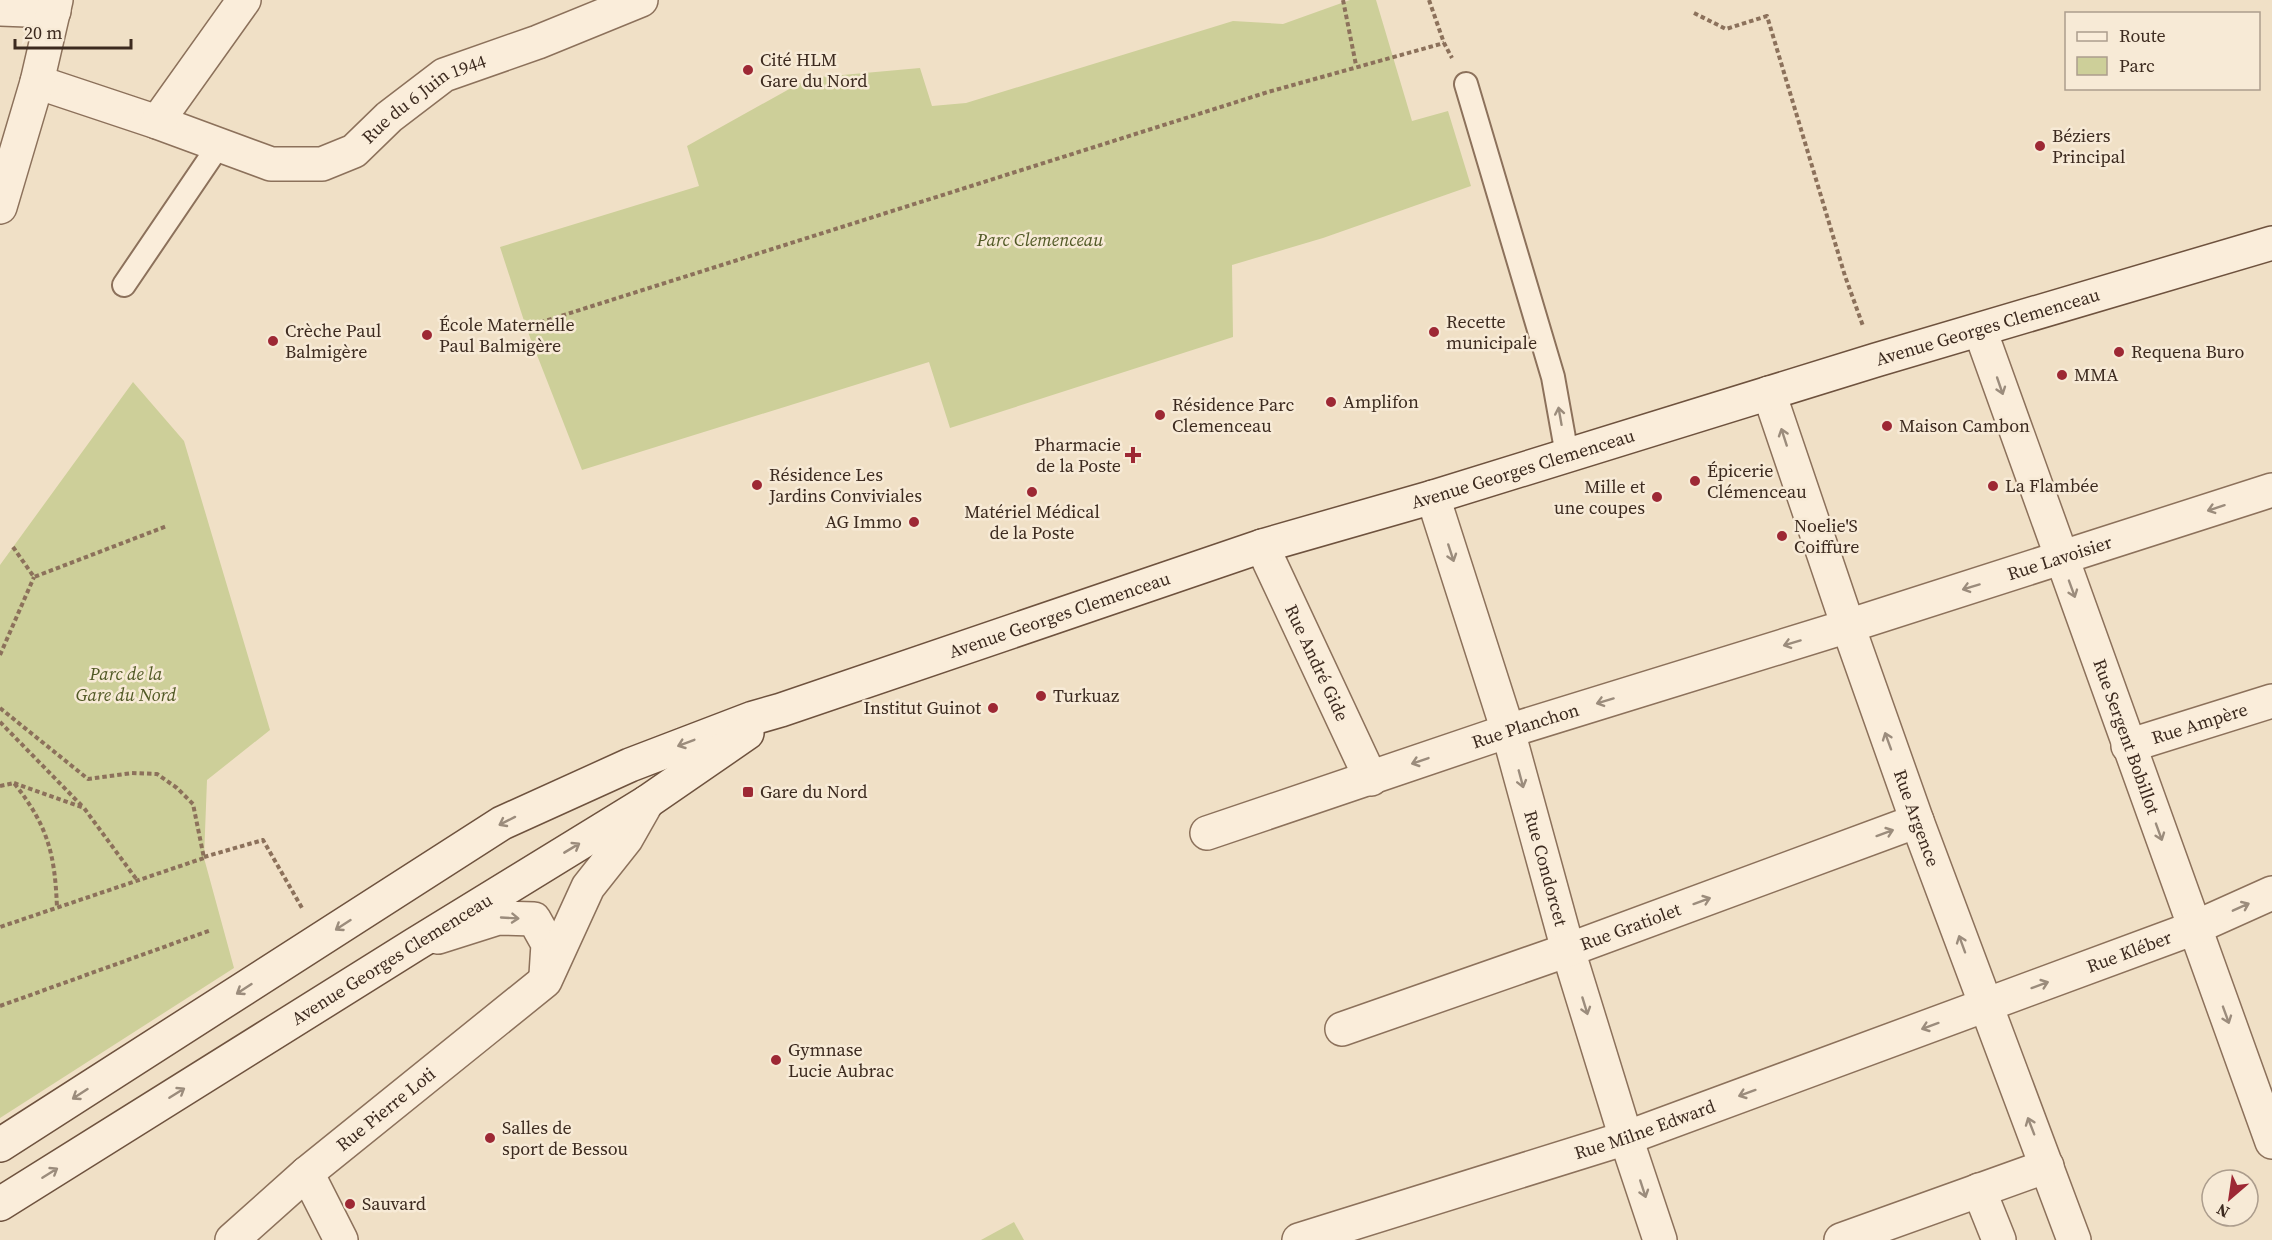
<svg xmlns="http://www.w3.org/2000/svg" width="2272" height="1240" font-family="'Source Serif 4',serif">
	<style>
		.green { fill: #cdcf99 }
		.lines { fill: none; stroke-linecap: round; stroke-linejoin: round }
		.lane-casing { stroke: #8c715b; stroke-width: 26 }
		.street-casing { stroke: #8c715b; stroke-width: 36 }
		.secondary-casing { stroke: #6e523e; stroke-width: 36 }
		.path { stroke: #8c715b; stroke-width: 4; stroke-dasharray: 4.5 3; stroke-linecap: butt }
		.lane { stroke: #faedda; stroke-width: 22 }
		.street { stroke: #faedda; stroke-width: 33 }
		.secondary { stroke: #faedda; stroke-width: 33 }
		.oneway { stroke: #9b8c7c }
		.poi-dot { fill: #9d2834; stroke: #f7ead6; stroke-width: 2 }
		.labels { text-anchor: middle; stroke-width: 5; stroke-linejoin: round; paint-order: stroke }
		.poi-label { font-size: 18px; fill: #3c2a1f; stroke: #f7ead6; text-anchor: start }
		.street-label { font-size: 18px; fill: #3c2a1f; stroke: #f7ead6 }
		.park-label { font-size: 18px; font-style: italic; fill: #515925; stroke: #f7ead6 }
	</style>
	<rect width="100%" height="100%" fill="#f0e0c6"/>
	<g class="green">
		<path d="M1350,0H1376L1412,121L1448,111L1471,186L1323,238L1232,265L1233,337L950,428L929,362L582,470L526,327L500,247L699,186L687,146L809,78L920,68L932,106L966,103L1233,21L1283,24Z"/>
		<path d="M133,382L184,441L270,730L207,780L204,858L234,968L0,1118V565Z"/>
		<path d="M1014,1222L1024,1240H981Z"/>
	</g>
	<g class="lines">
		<g class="lane-casing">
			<g id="lane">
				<path d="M1466,84L1553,377L1567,455"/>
				<path d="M124,285L219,145"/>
			</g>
		</g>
		<g class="street-casing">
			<g id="street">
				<path d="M0,9L54,11"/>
				<path id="s1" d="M37,82L157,122L271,164H322L354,151L389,117L444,75L538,42L641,0"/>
				<path d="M157,122L244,0"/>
				<path d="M0,207L37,82L56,0"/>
				<path id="s2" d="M1980,330L2272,1142"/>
				<path id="s3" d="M1769,393L1848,626L1917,821L2074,1240"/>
				<path id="s4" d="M1433,497L1508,731L1568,950L1626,1138L1660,1240"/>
				<path id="s5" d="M1262,546L1371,779"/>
				<path id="s6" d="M2128,746L2272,701"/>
				<path id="s7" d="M1207,833L1508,731L1848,626L2272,490"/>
				<path d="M438,937L498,918L534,919L548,944L546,975"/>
				<path id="s8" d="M1342,1029L1568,950L1917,821"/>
				<path d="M307,1173L341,1240"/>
				<path d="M1979,1190L1999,1240"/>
				<path id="s9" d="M232,1240L307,1173L545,981L588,887L626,839L647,802"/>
				<path id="s10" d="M1299,1240L1626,1138L2194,928L2272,893"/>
				<path d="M1841,1240L2047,1166"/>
			</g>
		</g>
		<g class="secondary-casing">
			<g id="secondary">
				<path id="s11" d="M0,1145L502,823L630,765L753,718L781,710L1262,546L1433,497L1876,360L2272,243"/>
				<path id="s12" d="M0,1204L414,945L647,802L747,733"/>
			</g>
		</g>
		<g class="path">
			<path d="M1343,0L1356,65"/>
			<path d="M1429,0L1444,43L1452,58"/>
			<path d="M1694,13L1726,29L1767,16L1845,276L1863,326"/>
			<path d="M526,327L1268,92L1444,43"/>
			<path d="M13,547L34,577L167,526"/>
			<path d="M0,655L34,577"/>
			<path d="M0,708L88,779L132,773L157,774L177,788L193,804L204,858L0,927"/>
			<path d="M0,722L82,806"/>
			<path d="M14,783L84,808L137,880"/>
			<path d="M0,786L14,783C48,826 55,854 57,908"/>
			<path d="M204,857L263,840L302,908"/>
			<path d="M0,1006L211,930"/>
		</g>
		<use href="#lane" class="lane"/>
		<use href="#street" class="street"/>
		<use href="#secondary" class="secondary"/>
	</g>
	<defs><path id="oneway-shaft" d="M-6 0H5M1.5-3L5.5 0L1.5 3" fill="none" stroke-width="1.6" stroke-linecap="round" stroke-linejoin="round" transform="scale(1.5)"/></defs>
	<g class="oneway">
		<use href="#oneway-shaft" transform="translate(2000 386) rotate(71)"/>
		<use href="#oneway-shaft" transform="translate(1560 416) rotate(-100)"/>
		<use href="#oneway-shaft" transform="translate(1784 437) rotate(-108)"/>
		<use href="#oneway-shaft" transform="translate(2216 508) rotate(162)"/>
		<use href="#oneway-shaft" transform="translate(1451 553) rotate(72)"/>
		<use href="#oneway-shaft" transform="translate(1971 587) rotate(163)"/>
		<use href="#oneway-shaft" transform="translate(2072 589) rotate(70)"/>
		<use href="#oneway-shaft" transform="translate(1792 643) rotate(163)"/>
		<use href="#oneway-shaft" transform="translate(1605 701) rotate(163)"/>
		<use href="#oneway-shaft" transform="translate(1888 741) rotate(-110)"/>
		<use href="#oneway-shaft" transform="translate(686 743) rotate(159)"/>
		<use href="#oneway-shaft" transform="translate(1420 761) rotate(161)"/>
		<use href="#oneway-shaft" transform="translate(1521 779) rotate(75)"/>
		<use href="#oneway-shaft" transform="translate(507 821) rotate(153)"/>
		<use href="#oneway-shaft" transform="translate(2159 832) rotate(70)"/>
		<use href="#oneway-shaft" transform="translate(1885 833) rotate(-20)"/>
		<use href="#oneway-shaft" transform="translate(572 848) rotate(-31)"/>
		<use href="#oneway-shaft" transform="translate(1702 901) rotate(-20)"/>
		<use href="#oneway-shaft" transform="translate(2241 907) rotate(-24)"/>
		<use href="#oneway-shaft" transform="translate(510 918) rotate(3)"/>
		<use href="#oneway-shaft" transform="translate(343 925) rotate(147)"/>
		<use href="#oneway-shaft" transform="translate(1962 944) rotate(-110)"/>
		<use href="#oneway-shaft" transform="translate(2040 985) rotate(-20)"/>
		<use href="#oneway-shaft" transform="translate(244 989) rotate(147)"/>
		<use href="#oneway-shaft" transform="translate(1585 1006) rotate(73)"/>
		<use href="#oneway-shaft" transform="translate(2226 1015) rotate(70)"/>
		<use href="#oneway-shaft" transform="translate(1930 1026) rotate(160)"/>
		<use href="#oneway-shaft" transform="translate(177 1093) rotate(-32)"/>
		<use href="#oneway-shaft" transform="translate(1747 1093) rotate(160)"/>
		<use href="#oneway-shaft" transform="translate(80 1094) rotate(147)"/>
		<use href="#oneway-shaft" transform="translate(2031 1126) rotate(-111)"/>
		<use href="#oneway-shaft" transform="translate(50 1173) rotate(-32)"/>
		<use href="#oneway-shaft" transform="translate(1643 1189) rotate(72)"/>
	</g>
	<g class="poi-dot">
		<circle cx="748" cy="70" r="6"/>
		<circle cx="2040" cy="146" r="6"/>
		<circle cx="1434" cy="332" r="6"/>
		<circle cx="427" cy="335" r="6"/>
		<circle cx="273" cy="341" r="6"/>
		<circle cx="2119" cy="352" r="6"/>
		<circle cx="2062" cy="375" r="6"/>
		<circle cx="1331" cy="402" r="6"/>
		<circle cx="1160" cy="415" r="6"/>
		<circle cx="1887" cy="426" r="6"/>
		<path d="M1130 446h6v6h6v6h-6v6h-6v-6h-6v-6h6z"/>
		<circle cx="1695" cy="481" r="6"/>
		<circle cx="757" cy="485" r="6"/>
		<circle cx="1993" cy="486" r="6"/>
		<circle cx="1032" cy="492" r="6"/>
		<circle cx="1657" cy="497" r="6"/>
		<circle cx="914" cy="522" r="6"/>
		<circle cx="1782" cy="536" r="6"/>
		<circle cx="1041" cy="696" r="6"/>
		<circle cx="993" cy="708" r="6"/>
		<rect x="742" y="786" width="12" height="12" rx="3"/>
		<circle cx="776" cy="1060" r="6"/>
		<circle cx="490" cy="1138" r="6"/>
		<circle cx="350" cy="1204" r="6"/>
	</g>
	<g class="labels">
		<g class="poi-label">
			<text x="760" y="66">Cité HLM<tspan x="760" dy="21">Gare du Nord</tspan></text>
			<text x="2052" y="142">Béziers<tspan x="2052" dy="21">Principal</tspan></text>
			<text x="1446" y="328">Recette<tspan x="1446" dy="21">municipale</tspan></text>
			<text x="439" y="331">École Maternelle<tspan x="439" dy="21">Paul Balmigère</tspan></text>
			<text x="285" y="337">Crèche Paul<tspan x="285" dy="21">Balmigère</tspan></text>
			<text x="2131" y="358">Requena Buro</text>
			<text x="2074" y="381">MMA</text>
			<text x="1343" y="408">Amplifon</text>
			<text x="1172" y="411">Résidence Parc<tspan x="1172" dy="21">Clemenceau</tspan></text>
			<text x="1899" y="432">Maison Cambon</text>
			<text x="1121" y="451" text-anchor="end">Pharmacie<tspan x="1121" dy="21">de la Poste</tspan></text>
			<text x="1707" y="477">Épicerie<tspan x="1707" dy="21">Clémenceau</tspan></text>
			<text x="769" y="481">Résidence Les<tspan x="769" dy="21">Jardins Conviviales</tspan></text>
			<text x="2005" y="492">La Flambée</text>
			<text x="1645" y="493" text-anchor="end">Mille et<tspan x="1645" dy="21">une coupes</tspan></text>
			<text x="1032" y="518" text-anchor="middle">Matériel Médical<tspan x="1032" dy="21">de la Poste</tspan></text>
			<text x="902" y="528" text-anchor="end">AG Immo</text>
			<text x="1794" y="532">Noelie'S<tspan x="1794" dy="21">Coiffure</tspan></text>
			<text x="1053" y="702">Turkuaz</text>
			<text x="981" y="714" text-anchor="end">Institut Guinot</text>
			<text x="760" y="798">Gare du Nord</text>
			<text x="788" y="1056">Gymnase<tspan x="788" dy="21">Lucie Aubrac</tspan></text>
			<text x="502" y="1134">Salles de<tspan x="502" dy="21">sport de Bessou</tspan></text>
			<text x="362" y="1210">Sauvard</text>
		</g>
		<g class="street-label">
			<text dy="6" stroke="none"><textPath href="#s1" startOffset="422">Rue du 6 Juin 1944</textPath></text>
			<text dy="6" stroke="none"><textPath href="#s11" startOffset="2164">Avenue Georges Clemenceau</textPath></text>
			<text dy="6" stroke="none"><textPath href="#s11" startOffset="1678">Avenue Georges Clemenceau</textPath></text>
			<text dy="6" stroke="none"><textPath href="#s7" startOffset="896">Rue Lavoisier</textPath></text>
			<text dy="6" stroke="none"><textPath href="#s11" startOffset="1192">Avenue Georges Clemenceau</textPath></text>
			<text dy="6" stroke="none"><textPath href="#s5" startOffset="129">Rue André Gide</textPath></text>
			<text dy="6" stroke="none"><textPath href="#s6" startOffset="75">Rue Ampère</textPath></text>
			<text dy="6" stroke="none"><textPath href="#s7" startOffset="336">Rue Planchon</textPath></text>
			<text dy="6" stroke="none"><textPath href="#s2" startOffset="432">Rue Sergent Bobillot</textPath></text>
			<text dy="6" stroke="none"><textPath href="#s3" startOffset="450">Rue Argence</textPath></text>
			<text dy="6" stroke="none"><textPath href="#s4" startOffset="388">Rue Condorcet</textPath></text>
			<text dy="6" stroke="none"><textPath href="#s8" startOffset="306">Rue Gratiolet</textPath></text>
			<text dy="6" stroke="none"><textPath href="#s10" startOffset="879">Rue Kléber</textPath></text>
			<text dy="6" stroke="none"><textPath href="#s12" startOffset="462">Avenue Georges Clemenceau</textPath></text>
			<text dy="6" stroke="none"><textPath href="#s9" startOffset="202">Rue Pierre Loti</textPath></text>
			<text dy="6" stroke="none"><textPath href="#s10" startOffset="363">Rue Milne Edward</textPath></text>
		</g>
		<g class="park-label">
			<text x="1040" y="246">Parc Clemenceau</text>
			<text x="126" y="680">Parc de la<tspan x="126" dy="21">Gare du Nord</tspan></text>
		</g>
	</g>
	<rect x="2065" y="12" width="195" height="78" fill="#f7ead6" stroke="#ac9d8d" stroke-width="1.5"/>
	<rect x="2077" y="32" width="30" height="9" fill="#faedda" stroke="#ac9d8d" stroke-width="1.5"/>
	<text x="2119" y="42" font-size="18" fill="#3c2a1f">Route</text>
	<rect x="2077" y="57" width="30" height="18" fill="#cdcf99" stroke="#ac9d8d" stroke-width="1.5"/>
	<text x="2119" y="72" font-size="18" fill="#3c2a1f">Parc</text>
	<g transform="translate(2230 1198) rotate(209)"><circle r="28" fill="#f7ead6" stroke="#ac9d8d" stroke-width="1.5"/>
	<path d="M0-4.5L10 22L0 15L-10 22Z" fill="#9d2834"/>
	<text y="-9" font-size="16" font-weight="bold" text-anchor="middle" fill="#3c2a1f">N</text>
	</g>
	<path d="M15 39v9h116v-9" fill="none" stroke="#3c2a1f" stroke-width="3"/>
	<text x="24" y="39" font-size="18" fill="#3c2a1f" stroke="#f7ead6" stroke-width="4.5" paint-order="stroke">20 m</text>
</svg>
